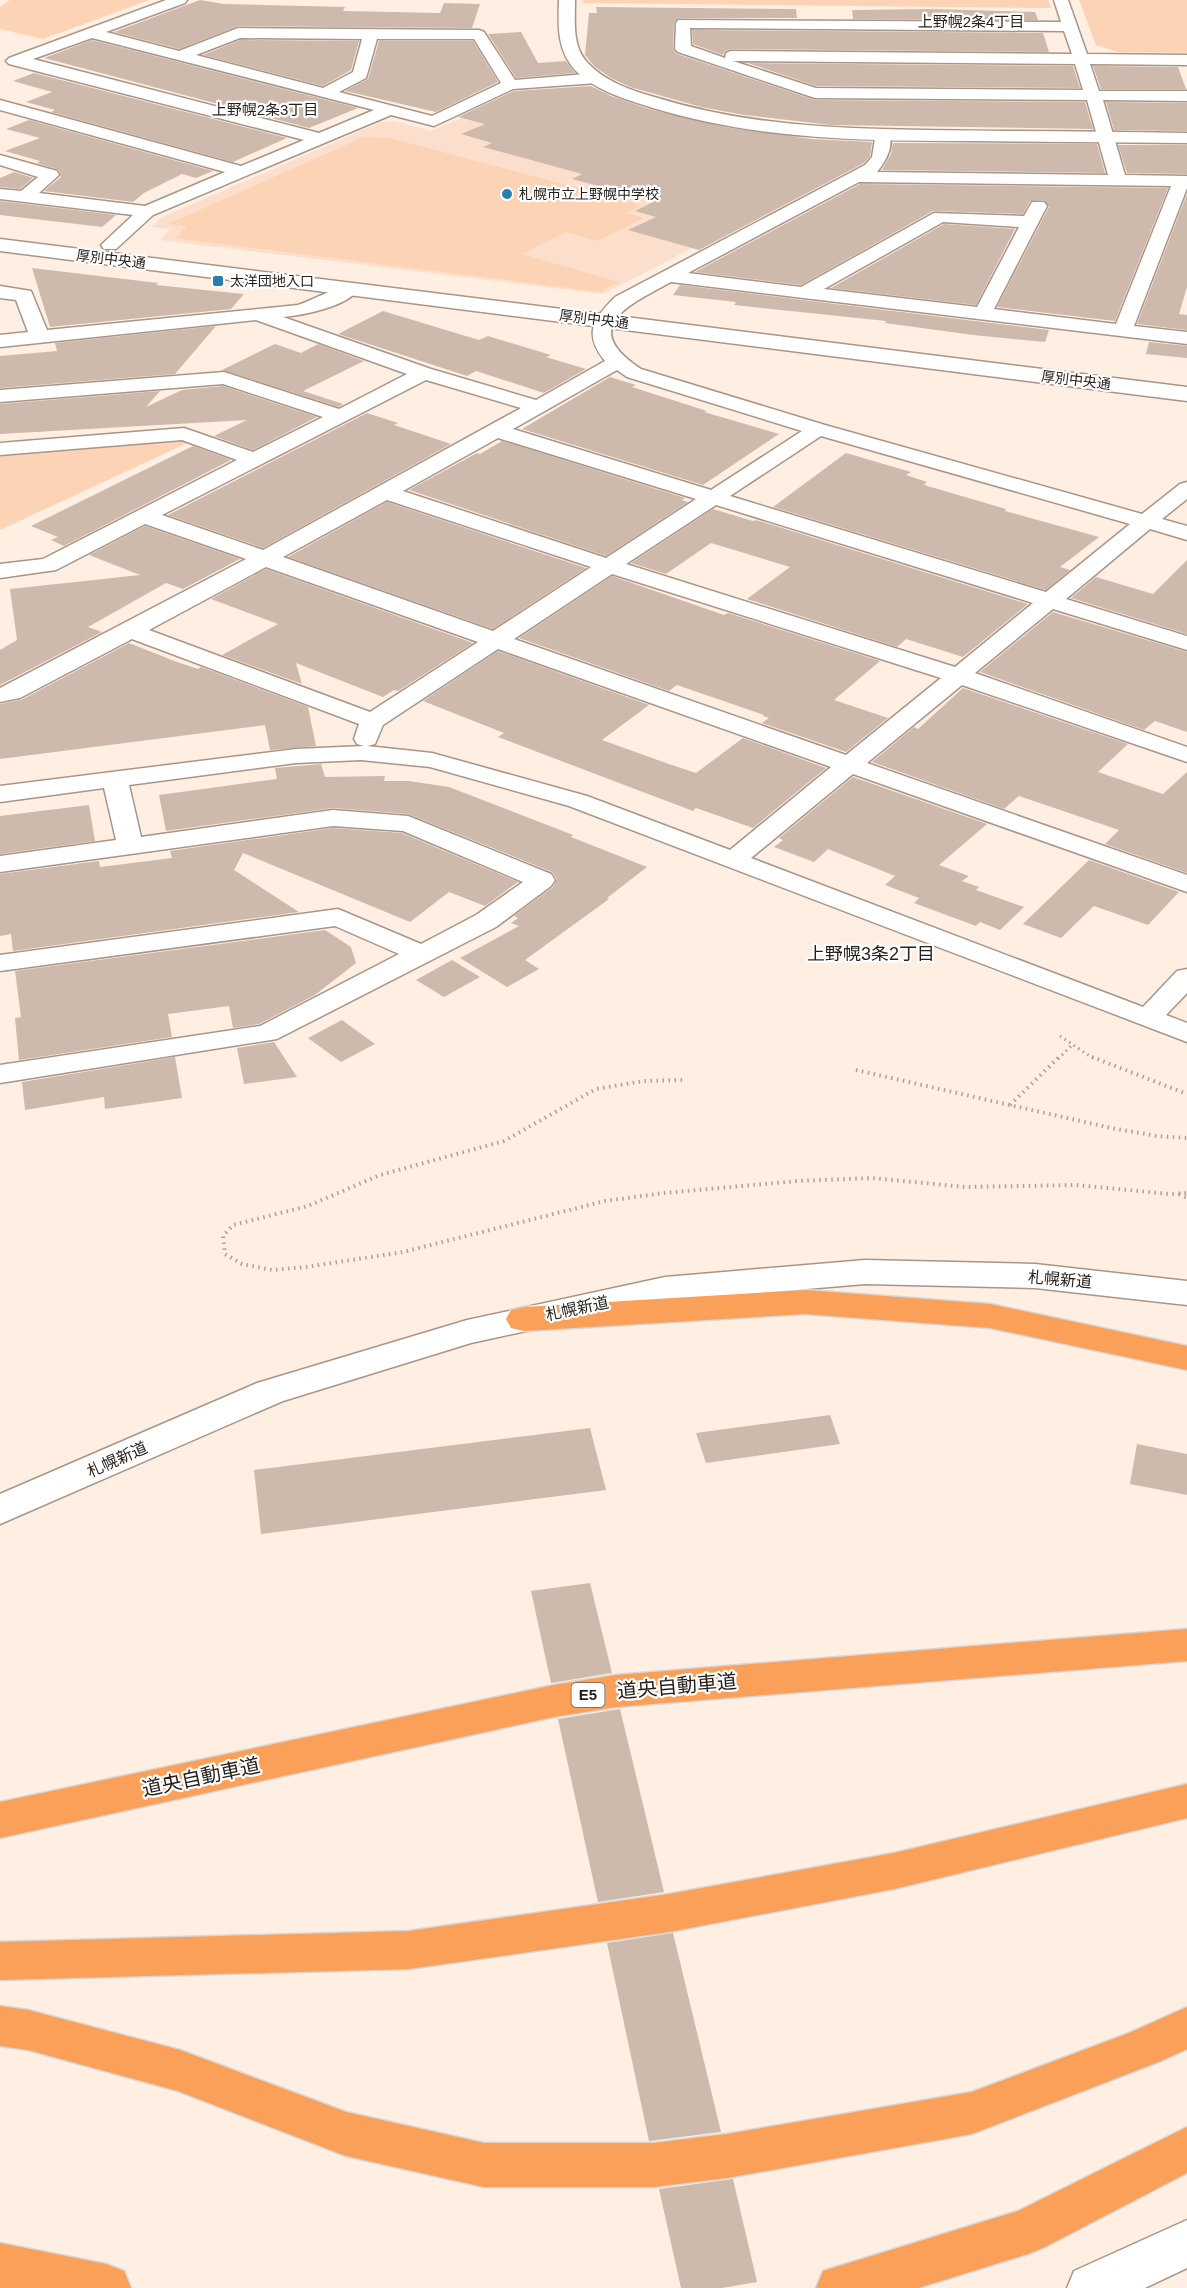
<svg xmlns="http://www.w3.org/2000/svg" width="1187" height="2288" font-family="Arial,'Noto Sans JP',sans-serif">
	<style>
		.built { fill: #fbdfcc }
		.green { fill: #fdd3b6 }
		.building { fill: #cebaac }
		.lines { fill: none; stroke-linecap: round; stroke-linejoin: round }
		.minor-casing { stroke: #a99588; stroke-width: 3 }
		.tertiary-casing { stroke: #a99588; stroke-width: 3 }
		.secondary-casing { stroke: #a99588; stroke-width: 3 }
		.motorway-casing { stroke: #d8d6d6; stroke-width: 3 }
		.path-far1 { stroke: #ada097; stroke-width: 3; stroke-dasharray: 1.5 4; stroke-linecap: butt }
		.path { stroke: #ada097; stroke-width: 4; stroke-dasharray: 1.5 4.5; stroke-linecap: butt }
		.minor { fill: #fff; fill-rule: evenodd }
		.tertiary { fill: #fff; fill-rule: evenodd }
		.secondary { fill: #fff; fill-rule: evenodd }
		.motorway { fill: #fba058; fill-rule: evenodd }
		.poi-dot { fill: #267fad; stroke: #fff; stroke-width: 2 }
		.labels { text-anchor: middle; stroke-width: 4.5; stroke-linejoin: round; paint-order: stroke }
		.far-poi-label { font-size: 14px; fill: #251e19; stroke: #fff; text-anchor: start }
		.far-street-label { font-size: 14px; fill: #251e19; stroke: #fff }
		.far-neighbourhood-label { font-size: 15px; fill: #251e19; stroke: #fff }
		.shield { fill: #fff; stroke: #66625e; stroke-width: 1.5 }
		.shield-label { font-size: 15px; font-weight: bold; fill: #251e19 }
		.street-label { font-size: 16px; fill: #251e19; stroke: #fff }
		.neighbourhood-label { font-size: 18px; fill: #251e19; stroke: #fff }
		.near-street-label { font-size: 20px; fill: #251e19; stroke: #fff }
	</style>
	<rect width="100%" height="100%" fill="#ffeee2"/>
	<path class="built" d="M517,94L845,169L603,294L160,240L170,229L151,227L160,218L381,122L394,121L431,131Z"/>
	<g class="green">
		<path d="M10,0H149L43,39L0,29V7Z"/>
		<path d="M583,0H1048L1051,8L582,3Z"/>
		<path d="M1079,0H1187V53L1118,52L1096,45Z"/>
		<path d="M364,137L390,138L642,205L626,213L644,218L597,241L566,232L522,254L619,282L600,292L175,238L187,226L168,224Z"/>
		<path d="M196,439L0,530V449Z"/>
	</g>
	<g class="building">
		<path d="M200,0L224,4L345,7L343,11L440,13L444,3L480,4L472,28L238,26L179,49L114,32Z"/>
		<path d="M596,7L796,9L797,18H678L674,23L673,49L677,54L815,100L1085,102L1093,129L830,125L744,115L701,107L630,87L611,78L595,67L585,55L589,13H597Z"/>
		<path d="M934,9L1035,12L1038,20L853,19L852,10Z"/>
		<path d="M692,30L1043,33L1049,52L731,49L725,51L723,55L693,44Z"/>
		<path d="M521,32L538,63L566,61L575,73L516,78L488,34Z"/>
		<path d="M92,40L358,108L309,128L44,58Z"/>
		<path d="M240,40L359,41L351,70L323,86L203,55Z"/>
		<path d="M379,41H473L498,82L436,112L345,91L368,79Z"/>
		<path d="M748,63L1073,66L1080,88L816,86Z"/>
		<path d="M1093,66L1178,67L1186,89H1101Z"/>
		<path d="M34,73L287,138L233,162L51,112L55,110L26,102L52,92L13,81Z"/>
		<path d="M591,86L611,96L649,109L730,128L811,139L872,142L870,156L864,163L699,250L628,230L656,217L635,211L655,201L572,179L582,174L483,147L492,143L461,134L485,124L458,117L514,91Z"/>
		<path d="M1106,102L1187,103V131L1114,130Z"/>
		<path d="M29,120L213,171L196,178L182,174L144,193L133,202L44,191L61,177L59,170L37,163L40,161L5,151L40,138L6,129Z"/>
		<path d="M893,143L1097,144L1105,173L882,170L891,154Z"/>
		<path d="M1118,145H1187V174L1127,173Z"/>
		<path d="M14,172L33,178L20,189L0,187V178Z"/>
		<path d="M860,184L1168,188L1115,321L997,307L1049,207L1044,200L1030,201L1023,214L933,211L801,285L695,272Z"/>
		<path d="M1187,194V287L1179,314L1187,315V330L1137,324Z"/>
		<path d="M0,201L116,215L102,227L0,215Z"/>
		<path d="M944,224L1015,229L976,305L831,288Z"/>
		<path d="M32,268L158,283L156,285L244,294L231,309L50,327Z"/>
		<path d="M680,285L1049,330L1045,342L973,335L885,323L886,321L734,305L736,302L673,295Z"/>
		<path d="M383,311L479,340L488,336L551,355L546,357L586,369L544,393L476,371L467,376L338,334Z"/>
		<path d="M216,326L175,374L0,388V356L57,351L55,343Z"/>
		<path d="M1149,342L1187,346V358L1146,354Z"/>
		<path d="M275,344L301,353L318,344L364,361L303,391L343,404L339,407L222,370Z"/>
		<path d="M610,377L636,385L632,387L707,411L704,412L779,434L703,485L522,429Z"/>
		<path d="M223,386L317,417L253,450L214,436L247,420L0,434V404L160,391L146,407L182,390Z"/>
		<path d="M367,413L398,423L394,425L451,444L263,548L168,515Z"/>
		<path d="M502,441L685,498L682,500L688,502L606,556L409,490L477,453L480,454Z"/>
		<path d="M193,446L231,460L64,546L51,540L58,537L31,526Z"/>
		<path d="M846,453L911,472L906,475L927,482L924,485L1006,509L1005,511L1099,537L1060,567L1070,570L1046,590L773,507Z"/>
		<path d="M387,502L586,568L493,629L288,557Z"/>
		<path d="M713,509L753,521L756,520L1028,604L963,657L906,639L897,647L747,599L790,567L711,543L666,574L631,563Z"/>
		<path d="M145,526L240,559L183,589L166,583L88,627L102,632L0,685V650L17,640L10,589L140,575L89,555Z"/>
		<path d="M1187,560V634L1071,598L1096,577L1153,594Z"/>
		<path d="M266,569L473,643L398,691L394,690L383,697L296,663L302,684L222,655L278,624L211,599Z"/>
		<path d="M612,576L724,615L728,613L880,661L834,700L888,718L846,752L762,723L769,718L763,716L764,715L677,685L669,691L519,638Z"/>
		<path d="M1053,612L1187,652V732L1155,721L1144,730L980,672Z"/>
		<path d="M129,643L177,662L198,669L201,667L308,707L316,746L270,750L265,725L0,759V704L21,700Z"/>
		<path d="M498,651L649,705L602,740L666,763L696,773L743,738L826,768L753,828L696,808L693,811L498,737L504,733L423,701Z"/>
		<path d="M963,688L1128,744L1098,772L1163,794L1187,772V873L1105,844L1119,830L1019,796L1004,809L872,762L914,727L918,729Z"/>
		<path d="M321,764L325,777L385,776L384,781H409L449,787L573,835L571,837L647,867L607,898L609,899L525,960L539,969L507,987L460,958L519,926L511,923L518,918L514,916L553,887L557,879L552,872L408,814L333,808L166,831L159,795L277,779L275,768Z"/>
		<path d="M853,777L987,824L939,865L969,876L962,881L979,887L976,890L1024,907L1000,930L980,922L976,926L914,903L919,898L885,885L895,876L828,849L814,862L774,847L783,840L779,838Z"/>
		<path d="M89,805L95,841L0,854V816Z"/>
		<path d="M333,828L402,833L518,882L485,906L449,892L410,922L243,853L234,870L299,912L13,951L11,934L0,936V874L99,861L100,867L172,858L170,851Z"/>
		<path d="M1089,860L1179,892L1148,925L1094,906L1061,938L1023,924Z"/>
		<path d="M325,930L351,947L356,963L315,995L259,1024L233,1028L229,1006L168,1014L172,1037L19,1060L15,1018L21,1017L15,971Z"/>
		<path d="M452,960L480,977L444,997L416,980Z"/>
		<path d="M342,1020L375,1044L341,1062L308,1038Z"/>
		<path d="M274,1042L297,1077L244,1084L237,1048Z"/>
		<path d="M175,1057L182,1098L105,1109L104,1097L25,1110L22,1082Z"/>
		<path d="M830,1415L840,1444L706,1463L696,1433Z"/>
		<path d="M590,1428L606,1490L261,1534L254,1470Z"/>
		<path d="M1137,1444L1187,1454V1495L1130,1484Z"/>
		<path d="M590,1583L612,1673L551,1683L531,1591Z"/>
		<path d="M620,1709L664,1892L598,1902L558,1719Z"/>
		<path d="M673,1933L721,2132L649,2141L607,1943Z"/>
		<path d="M733,2179L757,2282L722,2288H681L659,2189Z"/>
	</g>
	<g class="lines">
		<g class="minor-casing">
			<g id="minor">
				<path d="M166,0H187L185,3L106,32L179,51L238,28L479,30L484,32L515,80L597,73L605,78L597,83L513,89L434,126L391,115L153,215L116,249H104L101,245L133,215L0,199V189L21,191L38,177L0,165V155L57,171L59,175L39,193L145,206L225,172L0,110V100L241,166L304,140L9,64L6,61L9,58ZM92,38L374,110L319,133L33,59ZM240,38L362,39L353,72L323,88L196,55ZM377,39H474L501,83L432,116L339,92L366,78Z"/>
				<path d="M1054,0H1068L1087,54L1187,55V65L1090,64L1099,91H1187V101L1103,100L1125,175L1187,176V188L1134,326L1187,332V344L671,282C629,305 577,327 641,369L825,425L1142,514L1180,484L1187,482V499L1162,519L1187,526V540L1150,529L1066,599L1187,636V650L1053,609L975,673L1187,747V762L962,685L867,763L1187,875V892L853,774L751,858L1143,1007L1177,971L1187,969V993L1166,1015L1187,1023V1042L569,806L430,767L361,760L296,763L129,785L141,837L333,810L408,816L551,874L555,880L551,886L496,927L277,1039L0,1083V1065L260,1026L399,954L335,926L0,971V955L338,909L421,944L476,915L523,882L403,831L333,826L0,872V856L116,840L104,788L0,802V786L296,749L364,746L357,744L354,739L359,724L132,639L20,698L0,702V688L246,559L145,524L56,570L0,578V564L43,559L237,460L182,440L0,455V443L184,428L253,452L323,417L223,384L0,402V390L224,372L339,409L407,374L256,320L0,347V335L28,332L16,300L0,298V286L31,291L47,330L298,305C313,300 345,282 357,285L359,289C346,307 304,315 283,317L431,369L536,400L605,361C583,334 593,319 615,297L865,165L872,157L876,132H888C895,145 886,161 877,172L1108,175L1087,100L815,98L678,52L675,49L676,23L678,20L1061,22ZM690,28L1064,31L1072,54L731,51L726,53L725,58L691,46ZM733,61L1075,64L1083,90L816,88ZM859,182L1171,186L1116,324L994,309L1047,206L1044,202H1032L1024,216L934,213L801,287L688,273ZM943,222L1019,227L977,307L824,289ZM617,370L627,377L802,431L711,490L513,429ZM426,380L521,408L263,550L162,515ZM821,436L1130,524L1046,592L730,496ZM498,438L696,499L606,558L403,491ZM387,500L591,567L493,631L283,557ZM716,505L1033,603L955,667L626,564ZM266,567L478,642L370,712L149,630ZM612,574L941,678L846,755L514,639ZM498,649L831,767L730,850L587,796L432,753L367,746L375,744L383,725Z"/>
			</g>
		</g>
		<g class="tertiary-casing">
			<g id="tertiary">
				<path d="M559,0H575C575,20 572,45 586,61C604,82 633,91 658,98C771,133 888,129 1005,131C1066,131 1126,132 1187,133V143C1116,142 1045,142 974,141C865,141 756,140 650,107C625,99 597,91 577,72C557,52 558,27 559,0Z"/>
				<path d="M865,1260L1035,1264L1187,1281V1305L1035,1288L865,1284L665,1301L471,1343L283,1401L0,1524V1494L257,1383L467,1320L665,1277Z"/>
				<path d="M1187,2220V2268L1145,2288H1067L1074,2271Z"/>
			</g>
		</g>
		<g class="secondary-casing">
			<path id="secondary" d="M0,239L1187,387V401L0,251Z"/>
		</g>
		<g class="motorway-casing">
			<g id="motorway">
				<path d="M805,1290L990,1304L1187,1346V1370L990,1328L805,1314L524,1331L511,1328L506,1319L511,1310L524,1307Z"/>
				<path d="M1187,1629V1661L616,1707L554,1717L0,1838V1802L554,1685L616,1675Z"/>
				<path d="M1187,1784V1818L894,1889L669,1932L409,1969L0,1980V1942L409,1931L669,1894L894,1853Z"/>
				<path d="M0,2006L28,2010L180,2050L346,2112L484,2143H654L727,2134L972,2092L1129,2033L1187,2007V2049L1161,2061L972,2134L727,2178L654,2187H484L346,2156L178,2091L28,2050L0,2046Z"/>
				<path d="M1187,2127V2173L1045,2247L1028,2254L918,2288H816L823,2271L1018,2211Z"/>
				<path d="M0,2243L106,2264L124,2271L131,2288H0Z"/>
			</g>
		</g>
		<g class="path-far1">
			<path d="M1060,1036L1094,1059"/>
			<path d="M1058,1059L1073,1044"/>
		</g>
		<g class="path">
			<path d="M1092,1057L1187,1094"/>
			<path d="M856,1070L1111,1128L1157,1136L1187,1138"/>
			<path d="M682,1080L644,1081L596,1089L504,1141L380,1175L308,1206L233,1225L223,1236L225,1254L242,1264L272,1270L306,1267L403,1252L605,1201L664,1193L798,1181L872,1178L965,1187L1076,1185L1170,1194L1187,1193"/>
			<path d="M1010,1105L1059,1057"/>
			<path d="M1179,1194L1187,1198"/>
		</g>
		<use href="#minor" class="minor"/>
		<use href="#tertiary" class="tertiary"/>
		<use href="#secondary" class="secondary"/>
		<use href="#motorway" class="motorway"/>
	</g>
	<g class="poi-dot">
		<circle cx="507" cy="194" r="6"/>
		<rect x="212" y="275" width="12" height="12" rx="3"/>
	</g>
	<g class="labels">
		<g class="far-poi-label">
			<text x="519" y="199">札幌市立上野幌中学校</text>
			<text x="230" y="286">太洋団地入口</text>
		</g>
		<g class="far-street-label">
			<text transform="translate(111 259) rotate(7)" y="5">厚別中央通</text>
			<text transform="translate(594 319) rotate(7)" y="5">厚別中央通</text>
			<text transform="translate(1076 380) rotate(7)" y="5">厚別中央通</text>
		</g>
		<g class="far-neighbourhood-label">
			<text x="971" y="27">上野幌2条4丁目</text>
			<text x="265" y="115">上野幌2条3丁目</text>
		</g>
		<rect class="shield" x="571.5" y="1683" width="33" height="24" rx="4.5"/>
		<g class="shield-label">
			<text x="588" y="1700">E5</text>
		</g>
		<g class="street-label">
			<text transform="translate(1060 1279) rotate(5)" y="6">札幌新道</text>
			<text transform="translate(577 1308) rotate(-12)" y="6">札幌新道</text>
			<text transform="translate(117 1459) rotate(-24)" y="6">札幌新道</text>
		</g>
		<g class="neighbourhood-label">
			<text x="871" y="960">上野幌3条2丁目</text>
		</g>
		<g class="near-street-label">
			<text transform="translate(677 1686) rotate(-5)" y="7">道央自動車道</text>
			<text transform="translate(201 1777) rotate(-12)" y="7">道央自動車道</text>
		</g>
	</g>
</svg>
